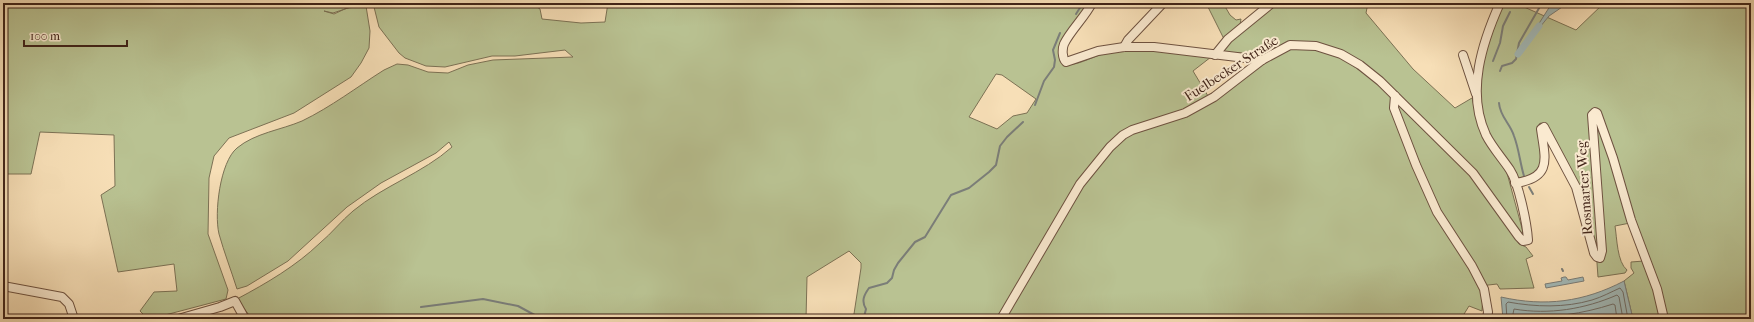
<svg xmlns="http://www.w3.org/2000/svg" width="1754" height="322" font-family="'IM FELL French Canon',serif">
	<style>
		.green { fill: #b9c292; stroke: #7c7255; fill-rule: evenodd }
		.water { fill: #a2bab9; stroke: #7b7e79 }
		.lines { fill: none; stroke-linecap: round; stroke-linejoin: round }
		.shore { stroke: #716e68; stroke-width: 1 }
		.stream { stroke: #7b7e79; stroke-width: 2 }
		.canal { stroke: #a2bab9; stroke-width: 7 }
		.minor-casing { stroke: #6e5240; stroke-width: 10 }
		.minor { stroke: #faead0; stroke-width: 8 }
		.labels { text-anchor: middle; stroke-width: 4; stroke-linejoin: round; paint-order: stroke }
		.street-label { font-size: 14px; fill: #402318; stroke: #faead0 }
	</style>
	<rect width="100%" height="100%" fill="#f7dfb7"/>
	<filter id="stains"><feTurbulence type="fractalNoise" baseFrequency=".005" numOctaves="4"/><feColorMatrix values="0 0 0 0 .2 0 0 0 0 .09 0 0 0 0 .02 0 0 0 .5 -.17"/></filter>
	<radialGradient id="worn" r=".72"><stop offset=".6" stop-color="#630" stop-opacity="0"/><stop offset="1" stop-color="#630" stop-opacity=".3"/></radialGradient>
	<g class="green">
		<path d="M3,3H363L333,13L324,11L334,14L347,8L366,6L370,31L369,48L361,63L351,77L294,113L229,138L214,156L209,178L208,234L228,290L226,299L150,319H148L140,311L154,292L177,291L174,264L118,272L101,195L115,186L114,135L40,132L31,174H3Z"/>
		<path d="M373,3H531L540,9L542,19L581,23L605,22L608,3H1087L1080,19L1064,40V64C1076,67 1091,57 1103,54C1141,46 1173,53 1211,57L1193,71L1208,96L1287,48H1305L1327,52L1342,58L1379,84L1469,172L1503,218L1519,244L1526,247L1533,256L1526,259L1534,288L1500,289L1497,284L1480,286L1483,294L1482,311L1469,306L1461,319H847L854,314L861,268V263L849,251L807,277L806,319H252L237,299C267,283 296,266 320,243C332,233 341,221 353,211C383,186 423,173 452,147L449,142L436,153L381,183L347,207L288,261L247,286L237,289C231,270 224,252 219,234C214,213 220,162 237,148C255,133 281,130 302,121C331,107 357,87 384,70L397,64L408,65L428,72L448,73L468,65L493,60L573,57L565,50L515,56H492L445,67L426,66L405,58L399,53L379,27ZM996,74L1002,75L1036,99L1027,113L1013,116L997,129L969,117Z"/>
		<path d="M1206,3H1223L1230,15L1236,20L1241,19L1240,25L1224,39Z"/>
		<path d="M1276,3H1368L1366,13L1413,69L1455,108L1472,98L1483,136L1507,173L1523,232L1521,235L1473,170L1345,53L1287,43L1274,48L1261,55L1225,52L1224,50C1237,31 1258,17 1277,5Z"/>
		<path d="M1504,3H1515L1576,30L1604,3H1751V319H1633L1624,281L1634,273L1631,268V262L1644,261L1630,223L1615,226C1617,238 1617,262 1627,270L1625,273L1598,277L1596,249L1588,218L1547,126L1540,123L1538,127L1543,158L1535,175L1517,178C1506,162 1493,146 1486,128C1470,88 1488,40 1504,3Z"/>
	</g>
	<g class="water">
		<path d="M1552,3H1568L1549,16L1540,27L1538,25Z"/>
		<path d="M1564,277H1566L1568,280L1583,277L1584,281L1546,288L1545,284L1562,281L1561,278Z"/>
		<path d="M1624,281L1633,319H1503L1501,297C1545,307 1584,302 1624,281Z"/>
	</g>
	<g class="lines">
		<g class="shore">
			<path d="M1507,319L1506,304L1508,302C1535,307 1565,308 1592,300C1602,297 1611,292 1620,288L1623,292L1628,319"/>
			<path d="M1512,319L1514,309C1549,315 1585,309 1617,295L1619,297L1623,319"/>
			<path d="M1518,319L1520,316C1553,318 1582,314 1613,304L1615,305L1617,319"/>
		</g>
		<g class="stream">
			<path d="M1076,14L1083,3"/>
			<path d="M1493,61L1500,43L1503,26L1510,12"/>
			<path d="M1500,71L1502,66L1512,63L1516,59L1519,43L1542,3"/>
			<path d="M1499,103C1500,117 1510,123 1514,136C1519,149 1520,163 1524,176"/>
			<path d="M1035,105L1044,81L1054,67L1055,60L1053,50L1060,33"/>
			<path d="M1529,187L1533,194"/>
			<path d="M1562,269L1563,271"/>
			<path d="M421,307L483,299L518,306L542,319"/>
			<path d="M857,319L864,317L866,309C861,301 864,295 869,288L887,283L892,278L894,270L898,263L915,242L925,237L951,195L969,188L989,172L996,165L1000,146L1007,137L1023,122"/>
		</g>
		<path class="canal" d="M1518,54L1539,26"/>
		<g class="minor-casing">
			<g id="minor">
				<path d="M1092,3C1085,17 1070,31 1064,44C1062,49 1062,58 1066,62L1098,51L1124,47H1154L1262,60"/>
				<path d="M1124,47L1128,40L1163,3"/>
				<path d="M1215,55L1228,39L1272,3"/>
				<path d="M1463,55L1476,94"/>
				<path d="M1395,96L1394,108L1416,165L1437,212L1472,266L1484,289L1488,312L1487,319"/>
				<path d="M1515,183C1553,178 1545,158 1541,129L1544,127L1576,187L1594,253L1597,257L1600,258L1602,251L1592,115L1595,112L1597,113L1613,158L1631,220L1657,289L1664,319"/>
				<path d="M3,286L62,297L69,304L74,319"/>
				<path d="M178,319L220,307L235,301L245,319"/>
				<path d="M1001,319L1080,184L1110,147L1123,135L1132,130L1185,113L1214,97L1262,60L1290,45L1316,46L1341,54L1360,65L1380,81L1473,173L1519,237L1523,241L1528,240C1527,224 1519,184 1510,170C1502,158 1492,147 1486,135C1466,92 1482,43 1500,3"/>
			</g>
		</g>
		<use href="#minor" class="minor"/>
	</g>
	<g class="labels">
		<g class="street-label">
			<text transform="translate(1231 68) rotate(-33)" y="5">Fuelbecker Straße</text>
			<text transform="translate(1584 188) rotate(-94)" y="5">Rosmarter Weg</text>
		</g>
	</g>
	<rect width="1754" height="322" fill="none" stroke="#f7dfb7" stroke-width="16"/>
	<rect x="4" y="4" width="1746" height="314" fill="none" stroke="#402318" stroke-width="2"/>
	<rect x="8" y="8" width="1738" height="306" fill="none" stroke="#402318"/>
	<path d="M24 40v6h103v-6" fill="none" stroke="#402318" stroke-width="2"/>
	<text x="30" y="40" font-size="12" fill="#402318" stroke="#faead0" stroke-width="3" paint-order="stroke">100 m</text>
	<rect width="100%" height="100%" filter="url(#stains)"/>
	<rect width="100%" height="100%" fill="url(#worn)"/>
</svg>
